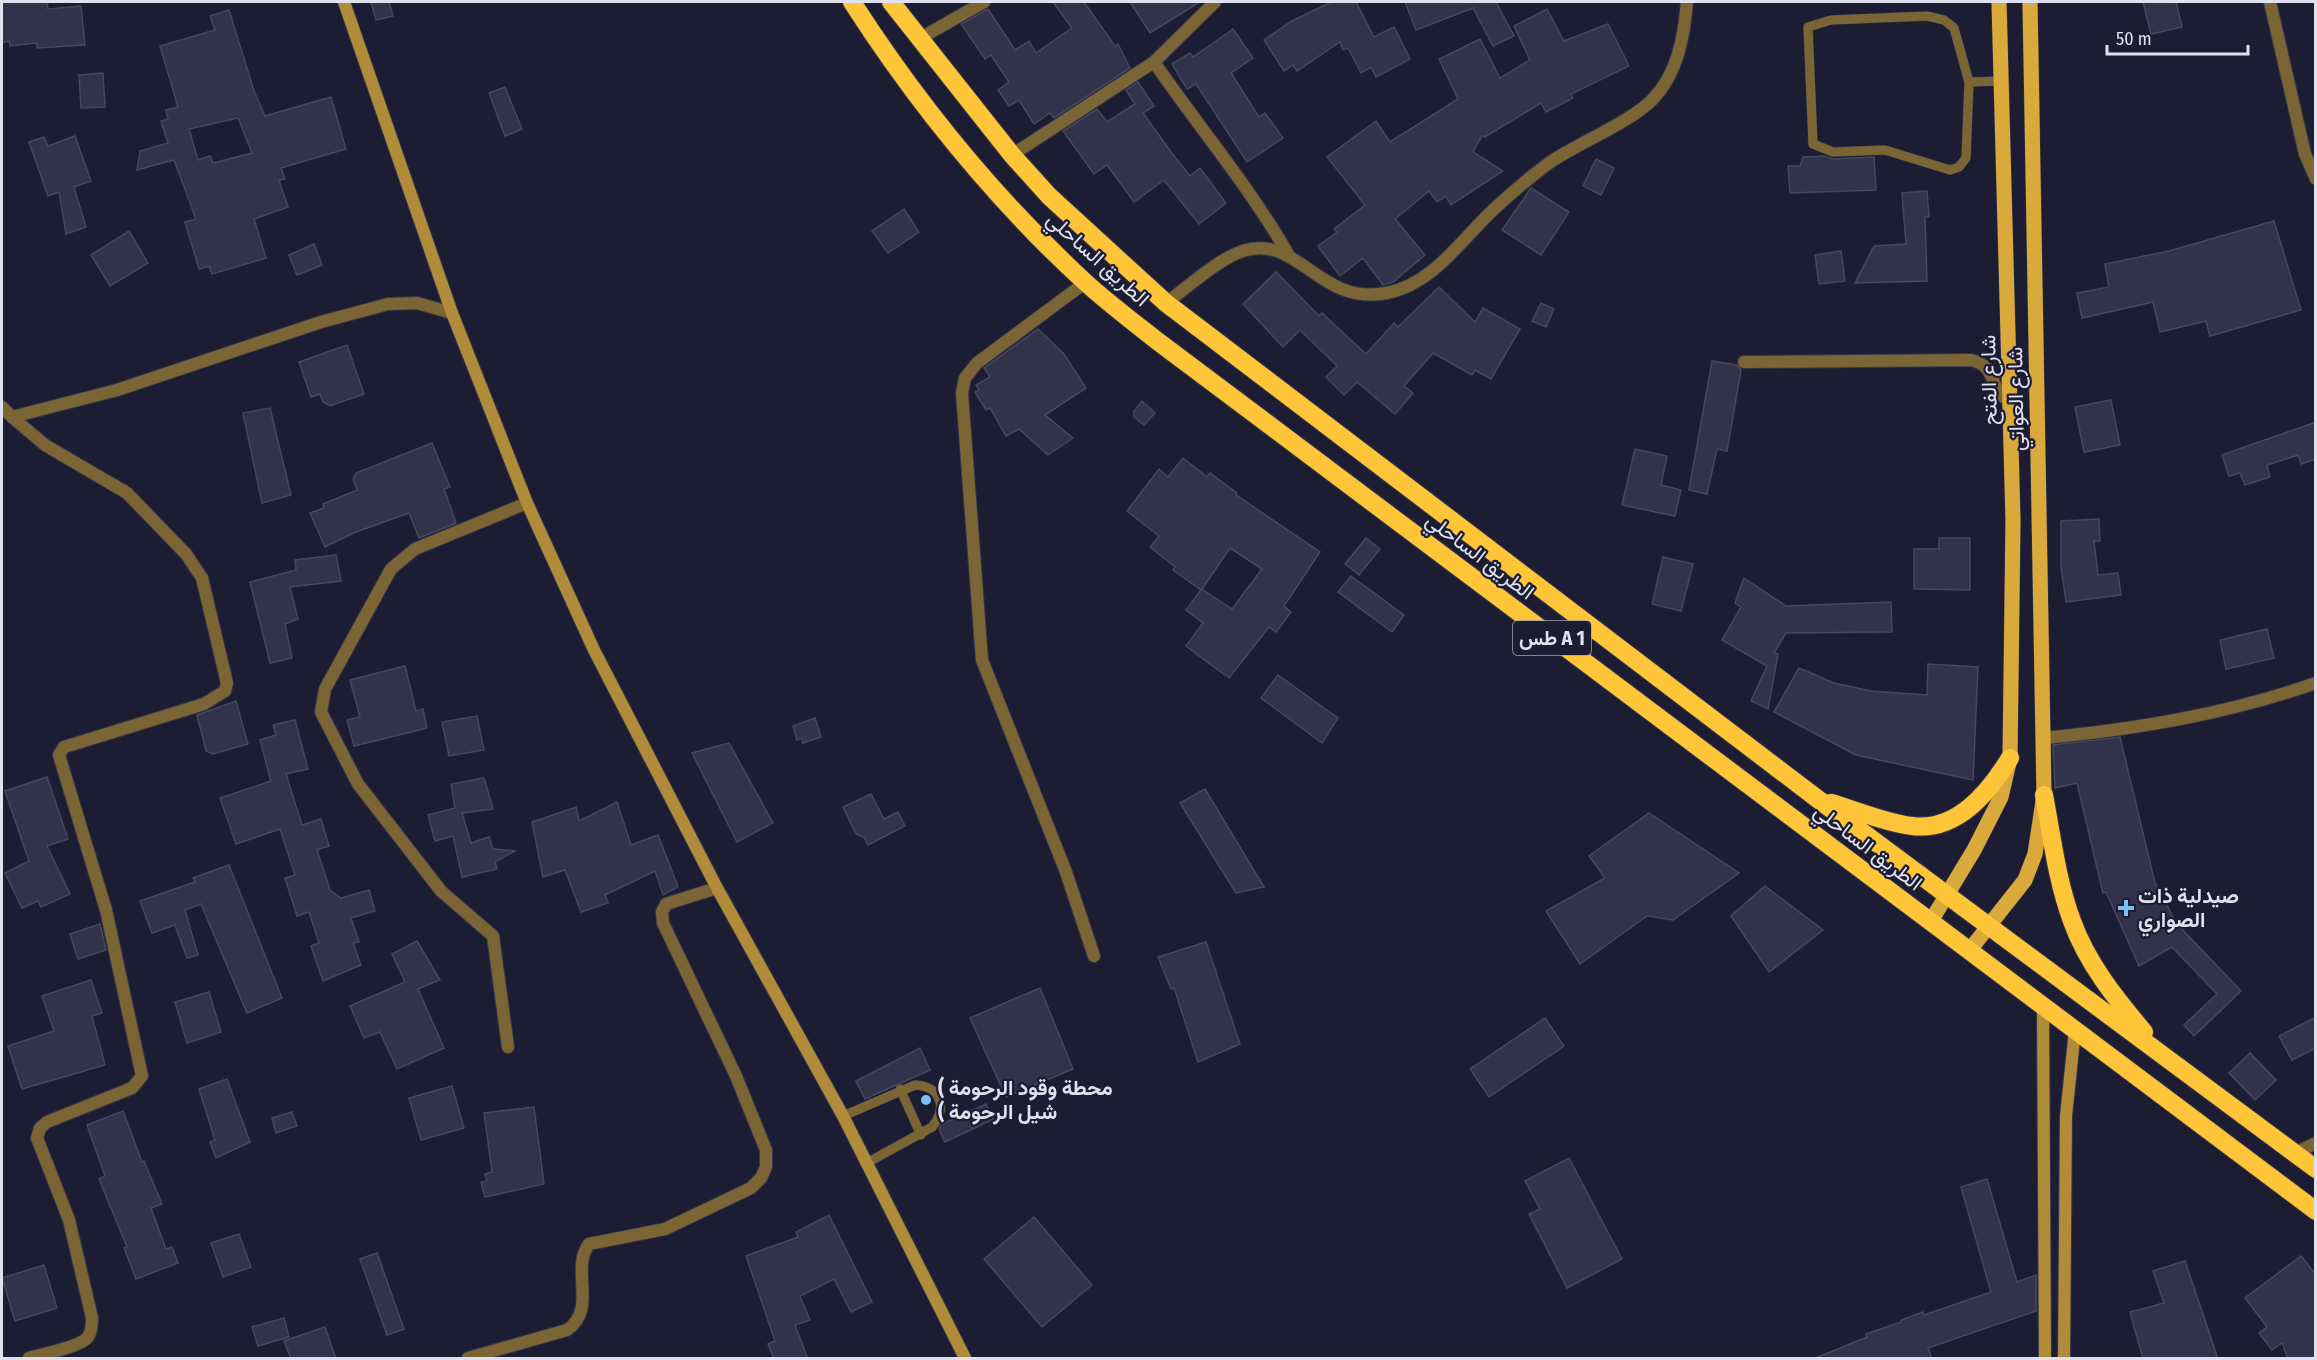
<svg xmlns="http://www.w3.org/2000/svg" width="2317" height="1360" font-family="'Fira Sans Condensed',Vazirmatn,sans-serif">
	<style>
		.building { fill: #32334a; stroke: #464860; stroke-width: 1.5; fill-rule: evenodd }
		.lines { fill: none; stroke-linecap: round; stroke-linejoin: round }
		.lane-casing { stroke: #37384c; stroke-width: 10 }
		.street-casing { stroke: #37384c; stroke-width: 14 }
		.secondary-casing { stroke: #37384c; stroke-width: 14 }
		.primary-casing { stroke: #37384c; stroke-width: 16 }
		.highway-casing { stroke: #37384c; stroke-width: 20 }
		.lane { stroke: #7b6535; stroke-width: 9 }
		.street { stroke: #7b6535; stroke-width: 12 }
		.secondary { stroke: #b08b3a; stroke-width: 12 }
		.primary { stroke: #d9a93b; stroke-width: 15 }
		.highway { stroke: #ffc539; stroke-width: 18 }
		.poi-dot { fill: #79bff8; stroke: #1c1d32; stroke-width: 2 }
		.labels { text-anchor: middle; stroke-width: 4.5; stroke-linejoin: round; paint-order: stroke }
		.shield { fill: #1c1d32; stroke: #a4a6b6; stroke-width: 1.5 }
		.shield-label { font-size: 20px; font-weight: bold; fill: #dfe1ef }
		.street-label { font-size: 21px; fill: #dfe1ef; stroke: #1c1d32 }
		.poi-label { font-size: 21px; font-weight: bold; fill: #dfe1ef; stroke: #1c1d32; text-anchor: start }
	</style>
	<rect width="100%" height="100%" fill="#1c1d32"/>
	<g class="building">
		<path d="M2,2H47L48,9L81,6L85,45L37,48V43L10,46L9,41L2,43Z"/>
		<path d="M371,2H389L393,16L376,20Z"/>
		<path d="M1053,2H1084L1115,46L1118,44L1130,68L1054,118L1050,113L1034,124L1019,100L1009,106L998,90L1009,82L991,55L985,59L961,24L988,9L1015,50L1029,41L1036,53L1072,28Z"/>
		<path d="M1130,2H1200L1150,33Z"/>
		<path d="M1331,2H1356L1374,37L1394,27L1410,59L1376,77L1371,67L1361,73L1348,48L1343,50L1340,42L1297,71L1293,65L1284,71L1264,40L1292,21Z"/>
		<path d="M1405,2H1496L1514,36L1493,46L1473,8L1416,30Z"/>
		<path d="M2143,2H2176L2182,27L2151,34Z"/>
		<path d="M1547,9L1564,41L1608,24L1629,66L1571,94L1573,98L1546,112L1541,103L1485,137L1482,136L1473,152L1503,171L1451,205L1446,196L1437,202L1429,191L1395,219L1425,255L1393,282L1383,285L1363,258L1340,276L1318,246L1337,232L1334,229L1365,205L1327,157L1376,121L1390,142L1458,99L1439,59L1480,39L1500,78L1530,60L1514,26Z"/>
		<path d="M229,10L254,91L265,116L331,97L346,149L281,168L285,179L279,180L288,207L254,219L266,258L212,274L209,266L199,269L185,222L196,219L174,160L137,170L140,151L168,143L161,121L168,119L166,110L178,107L160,46L215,30L210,16ZM238,118L252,153L213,163L210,156L198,160L189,129Z"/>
		<path d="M1233,29L1253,58L1231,73L1259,117L1265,113L1283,138L1247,162L1196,84L1187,89L1172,64L1190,53L1193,57Z"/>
		<path d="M103,73L105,107L81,108L79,75Z"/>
		<path d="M1138,82L1154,106L1143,113L1171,152L1190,176L1200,168L1226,203L1199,224L1164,180L1134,202L1107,165L1094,174L1063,131L1097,109L1107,122L1135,104L1126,90Z"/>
		<path d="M505,87L522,129L505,136L489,93Z"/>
		<path d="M75,136L91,181L74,187L86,227L66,234L59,192L48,196L29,142L44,137L48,146Z"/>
		<path d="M1824,156L1833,159L1874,157L1876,190L1790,193L1788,166H1800L1803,157Z"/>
		<path d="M1596,159L1614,168L1601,195L1583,186Z"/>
		<path d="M1531,188L1569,212L1541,255L1502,230Z"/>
		<path d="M1927,191L1929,217H1925L1927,281L1855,283L1874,246L1906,244L1902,193Z"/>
		<path d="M904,209L919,232L888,253L872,231Z"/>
		<path d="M2274,221L2301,310L2210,336L2206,321L2160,332L2153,302L2082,318L2077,293L2109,287L2105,264L2169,251Z"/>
		<path d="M129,231L148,263L110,286L91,255Z"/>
		<path d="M314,244L322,265L297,275L289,255Z"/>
		<path d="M1841,251L1845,281L1819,284L1815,255Z"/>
		<path d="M1276,272L1319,316L1322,313L1366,354L1394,323L1398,327L1439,287L1475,322L1483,308L1520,329L1491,379L1475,370L1472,375L1433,353L1404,386L1413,393L1395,414L1357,382L1344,395L1326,377L1337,366L1300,330L1283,347L1243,304Z"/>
		<path d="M1541,303L1554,309L1546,327L1532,321Z"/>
		<path d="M1038,329L1064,354L1086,388L1045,415L1073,438L1048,455L1019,429L1006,436L990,408L986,410L975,392L979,390L976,385L990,377L984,368Z"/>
		<path d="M347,345L364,394L330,406L323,402L320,394L311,397L299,362Z"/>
		<path d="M1712,361L1737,365L1741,370L1727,451L1717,449L1707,494L1689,490Z"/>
		<path d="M2111,400L2120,445L2084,452L2075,407Z"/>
		<path d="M1142,401L1155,413L1144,425L1134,417V411Z"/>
		<path d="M270,408L291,495L262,503L243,413Z"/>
		<path d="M2316,422V459L2301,464L2298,455L2267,465L2270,477L2245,485L2240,473L2229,476L2222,455Z"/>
		<path d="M432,443L450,487L444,489L456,523L419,538L409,513L356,532L325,547L310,513L324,508L323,504L357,490L353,479L356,473Z"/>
		<path d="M1635,449L1667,456L1661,485L1681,490L1675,516L1622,505Z"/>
		<path d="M1183,458L1207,477L1210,473L1237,493L1236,495L1320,552L1284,606L1291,612L1276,632L1269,627L1229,678L1186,646L1203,623L1186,610L1201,590L1173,570L1175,567L1150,547L1159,536L1127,511L1159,469L1168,477ZM1230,548L1262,569L1232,609L1202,589Z"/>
		<path d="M2099,519L2100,541H2094L2098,575L2118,573L2121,595L2066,602L2061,567V521Z"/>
		<path d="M1366,538L1380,549L1359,575L1345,564Z"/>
		<path d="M1939,538H1970V590L1914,589V549H1939Z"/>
		<path d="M336,555L341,581L290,587L298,619L285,624L292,658L270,663L250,582L296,570L295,560Z"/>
		<path d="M1663,557L1693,564L1681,611L1652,604Z"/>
		<path d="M1351,576L1404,615L1392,632L1338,592Z"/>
		<path d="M1744,578L1786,606L1891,602L1892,632L1786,633L1774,653L1778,654L1768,709L1751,701L1767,666L1722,640L1741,607L1735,603Z"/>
		<path d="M2267,629L2274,658L2226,669L2220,640Z"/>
		<path d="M1928,664L1978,667L1973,780L1856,755L1774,712L1799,668L1834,683L1871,691L1927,695Z"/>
		<path d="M405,666L416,711L423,709L427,728L354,746L347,720L360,717L350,680Z"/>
		<path d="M1278,675L1338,718L1322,743L1261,698Z"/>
		<path d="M236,701L248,744L213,754L206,751L197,715Z"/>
		<path d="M477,716L484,750L449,756L442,722Z"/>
		<path d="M815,718L821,737L803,743L802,738L797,740L793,726Z"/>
		<path d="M295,720L308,769L286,774L302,825L321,819L329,846L317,850L330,890L341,898L369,890L375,911L351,918L359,942L353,943L361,965L323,981L311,946L319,943L309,912L297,916L285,878L295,875L280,829L236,844L220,798L271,781L260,740L276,735L273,725Z"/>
		<path d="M2120,737L2155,883L2177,924L2241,991L2194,1036L2184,1025L2217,994L2172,947L2139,966L2106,892L2103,893L2077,783L2055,788L2053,745Z"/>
		<path d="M729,743L773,823L737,842L692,753Z"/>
		<path d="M47,777L68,839L47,846L70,894L41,907L38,901L22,908L5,873L29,861L5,791Z"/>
		<path d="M484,778L493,809L462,813L471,843L489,837L493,849L515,851L495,862L497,869L462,877L453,836L435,841L428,815L455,808L451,784Z"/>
		<path d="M1205,789L1264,887L1236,893L1180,803Z"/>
		<path d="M871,794L884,819L898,812L905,826L868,845L864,837L856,834L843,807Z"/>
		<path d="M617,802L631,845L658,835L678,887L663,895L655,871L605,895L608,903L581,912L565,870L543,877L532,822L576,807L579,821Z"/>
		<path d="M1649,813L1739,873L1673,920L1647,916L1580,964L1546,911L1605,878L1589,856Z"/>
		<path d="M229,865L282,998L247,1013L201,904L185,910L198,955L187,958L175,925L152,933L140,901L195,882L193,878Z"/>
		<path d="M1765,886L1823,930L1769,972L1731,916Z"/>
		<path d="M100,924L106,950L78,959L70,934Z"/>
		<path d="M417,941L440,980L418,989L444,1048L397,1069L380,1032L364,1038L350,1006L405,982L392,954Z"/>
		<path d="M1206,942L1240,1044L1198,1062L1174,988L1171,989L1158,957Z"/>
		<path d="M91,980L102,1013L92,1016L105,1065L22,1089L8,1046L54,1031L42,996Z"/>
		<path d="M1040,988L1073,1069L1006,1097L970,1018Z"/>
		<path d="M209,992L221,1032L187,1043L175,1002Z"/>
		<path d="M2316,1017V1048L2292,1060L2279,1036Z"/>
		<path d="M1545,1018L1564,1046L1489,1097L1470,1069Z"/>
		<path d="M920,1048L930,1070L865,1099L856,1081Z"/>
		<path d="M2250,1053L2276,1080L2255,1100L2229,1073Z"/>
		<path d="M227,1079L250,1142L216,1158L210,1142L215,1140L199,1089Z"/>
		<path d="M452,1086L464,1128L421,1140L409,1098Z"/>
		<path d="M986,1104L994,1119L945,1142L939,1129L942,1124Z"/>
		<path d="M534,1107L544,1184L485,1197L481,1182L487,1181L485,1174L492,1172L484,1113Z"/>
		<path d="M123,1111L142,1162L144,1161L162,1204L151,1208L166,1249L172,1247L178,1263L136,1279L124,1248L127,1247L99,1179L105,1176L87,1125Z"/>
		<path d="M292,1112L297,1126L276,1133L272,1118Z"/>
		<path d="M1569,1158L1622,1259L1567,1288L1529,1214L1540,1209L1525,1181Z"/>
		<path d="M1987,1179L2017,1282L2036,1275V1311L1928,1348L1932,1359H1813L1867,1337L1866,1334L1901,1322V1320L1923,1312L1924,1315L1991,1292L1961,1187Z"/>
		<path d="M829,1215L872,1302L851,1312L834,1279L800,1296L810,1320L795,1325L808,1359H774L768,1344L775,1341L746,1256L798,1237L796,1232Z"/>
		<path d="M1034,1217L1092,1285L1042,1327L984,1259Z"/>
		<path d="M239,1234L251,1267L223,1277L211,1243Z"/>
		<path d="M377,1253L404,1329L387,1335L360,1259Z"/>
		<path d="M2301,1256L2316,1275V1359H2288L2282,1343L2272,1350L2259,1333L2267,1327L2245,1298Z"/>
		<path d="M2185,1261L2218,1359H2143L2130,1312L2164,1303L2153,1271Z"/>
		<path d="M44,1265L57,1308L15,1321L2,1278Z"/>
		<path d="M284,1318L289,1337L258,1346L252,1327Z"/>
		<path d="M325,1327L336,1359H291L284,1341Z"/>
	</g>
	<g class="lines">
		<g class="lane-casing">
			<g id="lane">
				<path d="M1927,16L1944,20L1954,28L1969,82L1966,158L1959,167L1950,170L1885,150L1833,152L1813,144L1808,27L1831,20Z"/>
				<path d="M1969,82L2002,81"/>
				<path d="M900,1089L921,1135"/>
				<path d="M843,1116L915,1085C941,1086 948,1108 932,1127L865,1164"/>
			</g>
		</g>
		<g class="street-casing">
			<g id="street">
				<path d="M2270,2L2305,154L2316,179"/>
				<path d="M919,39L984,2"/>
				<path d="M1154,62C1198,126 1249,186 1288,254"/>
				<path d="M1012,155L1154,62L1215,2"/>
				<path d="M1086,282L977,363L965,378L962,393L982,660L1066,872L1094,956"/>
				<path d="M1166,303C1188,287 1220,257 1246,250C1300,236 1319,306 1387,293C1433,284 1461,240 1493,210C1510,194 1530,177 1549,163C1578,143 1631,122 1653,99C1678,73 1684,36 1687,2"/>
				<path d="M1744,362L1971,360C1992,365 1990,377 1999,394L2010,401"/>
				<path d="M2,407L12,417L117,390L321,322L388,304L417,303L452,313"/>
				<path d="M12,417L45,445L127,493L186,554L202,578L227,683L225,691L204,704L74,744L64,747L59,755L106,910L142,1076L132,1088L47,1122L40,1128L37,1138L69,1220L92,1318C92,1324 92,1331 88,1337C81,1347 42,1354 29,1358"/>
				<path d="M2044,738C2137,729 2227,714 2316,683"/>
				<path d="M508,1047L493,936L441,891L358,784L321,712L325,689L391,569L415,549L527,503"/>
				<path d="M2295,1153L2316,1143"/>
				<path d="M468,1358L567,1330C598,1309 570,1269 589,1244L665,1229L751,1188L761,1178L766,1167V1150L736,1076L663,923L662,912L666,904L717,888"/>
			</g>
		</g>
		<g class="secondary-casing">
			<g id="secondary">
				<path d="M344,2L452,313L527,503L594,650L717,888L843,1116L965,1358"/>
				<path d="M2043,1007L2045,1358"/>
				<path d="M2064,1358L2066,1116L2075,1030"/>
			</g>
		</g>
		<g class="primary-casing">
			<g id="primary">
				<path d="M1931,921L1974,850L2001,797L2010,758L2013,520L1999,2"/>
				<path d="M1969,951L2025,880L2035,854L2044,795L2030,2"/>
			</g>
		</g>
		<g class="highway-casing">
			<g id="highway">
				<path d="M852,2C917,103 996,200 1085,282C1107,302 1132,321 1156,340L2316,1211"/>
				<path d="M891,2L1012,155L1049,196L1166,303L1819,800L2316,1169"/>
				<path d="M2044,795C2052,837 2057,881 2072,921C2087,963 2116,999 2144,1032"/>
				<path d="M1831,803C1855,810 1889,824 1912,826C1957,832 1989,792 2010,758"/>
			</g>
		</g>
		<use href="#lane" class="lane"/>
		<use href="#street" class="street"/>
		<use href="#secondary" class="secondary"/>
		<use href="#primary" class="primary"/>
		<use href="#highway" class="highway"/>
	</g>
	<g class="poi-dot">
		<path d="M2123 899h6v6h6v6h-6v6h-6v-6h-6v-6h6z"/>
		<circle cx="926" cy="1100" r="6"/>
	</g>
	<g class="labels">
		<rect class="shield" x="1513" y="621" width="78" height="34" rx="4.5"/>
		<g class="shield-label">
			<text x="1552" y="645">طس A 1</text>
		</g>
		<g class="street-label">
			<text transform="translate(1098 259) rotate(42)" y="7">الطريق الساحلي</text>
			<text transform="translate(1989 380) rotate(-91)" y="7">شارع الفتح</text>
			<text transform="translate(2016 399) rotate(-91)" y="7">شارع العواتي</text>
			<text transform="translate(1480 556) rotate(37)" y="7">الطريق الساحلي</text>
			<text transform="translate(1868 847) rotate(37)" y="7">الطريق الساحلي</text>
		</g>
		<g class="poi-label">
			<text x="2138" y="903">صيدلية ذات<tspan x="2138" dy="24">الصواري</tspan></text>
			<text x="938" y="1095">( محطة وقود الرحومة<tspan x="938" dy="24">( شيل الرحومة</tspan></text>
		</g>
	</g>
	<rect width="2317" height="1360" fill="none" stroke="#dfe1ef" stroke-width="6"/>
	<path d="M2107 45v9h141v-9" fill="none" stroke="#dfe1ef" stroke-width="3"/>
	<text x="2116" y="45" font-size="18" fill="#dfe1ef" stroke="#1c1d32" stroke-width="4.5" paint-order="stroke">50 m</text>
</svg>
